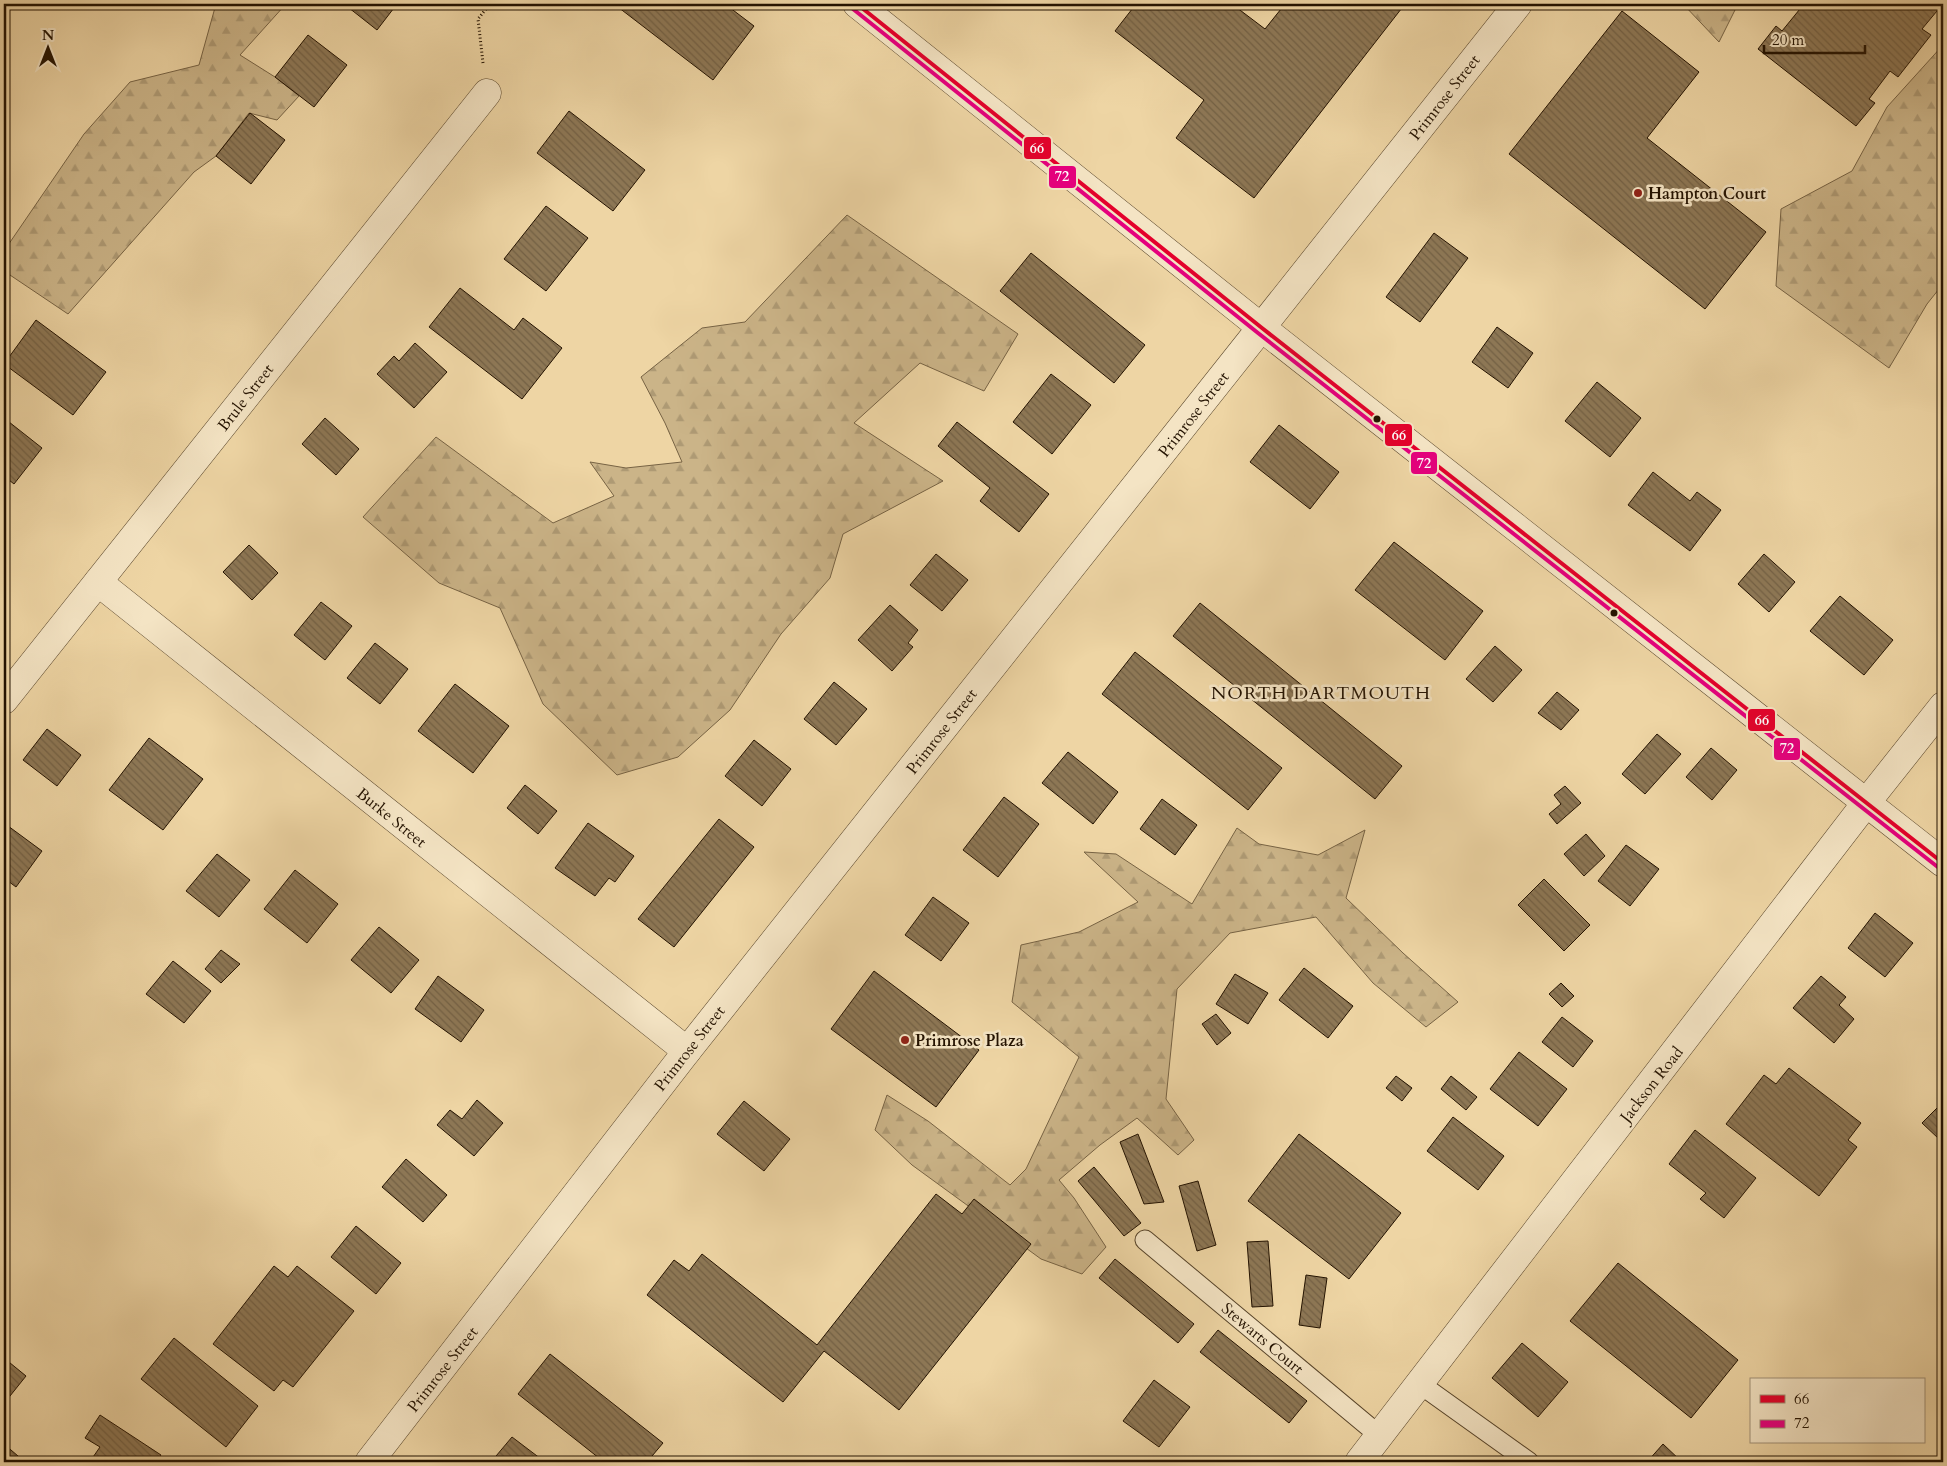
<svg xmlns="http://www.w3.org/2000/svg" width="1947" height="1466" font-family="Cardo,serif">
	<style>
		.forest { fill: url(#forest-firs); stroke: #776344 }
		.building { fill: url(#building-back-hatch); stroke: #231200 }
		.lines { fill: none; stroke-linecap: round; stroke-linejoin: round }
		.lane-casing { stroke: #564329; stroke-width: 21 }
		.street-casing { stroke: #564329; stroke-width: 29 }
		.path { stroke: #231200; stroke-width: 3; stroke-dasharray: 1 2.5; stroke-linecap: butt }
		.lane { stroke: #f4e4c4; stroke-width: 19 }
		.street { stroke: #f4e4c4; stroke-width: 28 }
		.bus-1-casing { stroke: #f4e4c4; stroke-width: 8 }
		.bus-2-casing { stroke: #f4e4c4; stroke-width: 8 }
		.bus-1 { stroke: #e4002b; stroke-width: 4 }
		.bus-2 { stroke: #e5007d; stroke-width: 4 }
		.poi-dot { fill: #8f2418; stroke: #f4e4c4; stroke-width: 2 }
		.bus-dot { fill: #231200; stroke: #f4e4c4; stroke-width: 2 }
		.labels { text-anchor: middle; stroke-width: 5; stroke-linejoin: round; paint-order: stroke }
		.street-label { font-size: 16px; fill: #231200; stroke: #f4e4c4 }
		.poi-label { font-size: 16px; font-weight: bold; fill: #231200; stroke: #f4e4c4; text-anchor: start }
		.neighbourhood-label { font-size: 18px; letter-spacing: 1px; fill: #231200; stroke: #f4e4c4 }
		.line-badge { stroke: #f4e4c4; stroke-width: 2 }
		.badge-label { font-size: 14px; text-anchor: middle; font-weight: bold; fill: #fff }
	</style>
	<defs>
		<pattern id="forest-firs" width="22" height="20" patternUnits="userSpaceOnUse" patternTransform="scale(1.25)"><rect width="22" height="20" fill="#cbb488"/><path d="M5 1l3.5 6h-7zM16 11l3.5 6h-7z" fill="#ae9a74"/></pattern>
		<pattern id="building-back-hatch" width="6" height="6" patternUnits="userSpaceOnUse" patternTransform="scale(1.25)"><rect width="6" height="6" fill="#8d7755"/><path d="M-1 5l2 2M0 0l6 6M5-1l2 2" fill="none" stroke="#736044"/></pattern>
	</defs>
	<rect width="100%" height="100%" fill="#eed5a4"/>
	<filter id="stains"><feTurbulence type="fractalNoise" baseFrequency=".004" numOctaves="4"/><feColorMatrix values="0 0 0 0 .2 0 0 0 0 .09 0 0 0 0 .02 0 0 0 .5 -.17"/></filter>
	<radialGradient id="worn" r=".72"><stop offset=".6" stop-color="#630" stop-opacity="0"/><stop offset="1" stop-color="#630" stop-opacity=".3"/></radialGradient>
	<g class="forest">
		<path d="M216,4H313L316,6L285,5L240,55L275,77L299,96L277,120L249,113L216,156L194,172L68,314L4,271V251L84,134L130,82L199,65Z"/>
		<path d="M1683,4H1738L1719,42Z"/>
		<path d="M1943,45V284L1927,304L1889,368L1776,286L1781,209L1852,171L1887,107Z"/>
		<path d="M847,215L1018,334L984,391L920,363L854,423L943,481L843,534L830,578L781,634L730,710L678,757L617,775L543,704L500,608L439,583L363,517L436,437L553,523L614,496L590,462L626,468L682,462L665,423L641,377L702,328L745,322Z"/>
		<path d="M1237,828L1259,844L1318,855L1365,830L1346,898L1403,953L1458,1002L1426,1027L1373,983L1316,917L1230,933L1177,989L1166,1099L1194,1140L1178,1155L1137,1118L1100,1145L1059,1180L1074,1198L1106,1247L1082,1274L1041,1259L912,1165L875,1130L887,1095L928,1121L1010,1185L1026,1169L1079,1057L1012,1002L1021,945L1079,932L1138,902L1084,852L1116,854L1192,904Z"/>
	</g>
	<g class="building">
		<path d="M344,4H397L377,30Z"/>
		<path d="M614,4H725L754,26L713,80Z"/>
		<path d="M1136,4H1232L1265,29L1285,4H1405L1254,198L1176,138L1204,100L1115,31Z"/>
		<path d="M1804,4H1943V15L1937,11L1922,29L1931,35L1898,77L1890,71L1869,99L1875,103L1856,126L1758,49L1776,26L1782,31Z"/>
		<path d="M1622,11L1699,72L1647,138L1766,232L1705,309L1509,154Z"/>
		<path d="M308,35L347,65L314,107L275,77Z"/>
		<path d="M569,111L645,170L613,211L537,153Z"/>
		<path d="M250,113L285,140L251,184L216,156Z"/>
		<path d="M546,206L588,238L546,291L504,259Z"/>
		<path d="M1434,233L1468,258L1420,322L1386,297Z"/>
		<path d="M1031,253L1145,345L1114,383L1000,291Z"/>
		<path d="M460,288L514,330L523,318L562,348L522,399L429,327Z"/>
		<path d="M36,320L106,372L73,415L4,364Z"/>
		<path d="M1497,327L1533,353L1508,388L1472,362Z"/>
		<path d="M415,343L447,372L414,408L377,374L394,356L399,361Z"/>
		<path d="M1051,374L1091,405L1052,454L1013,422Z"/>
		<path d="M1597,382L1641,418L1610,457L1565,421Z"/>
		<path d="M4,418L42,448L14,484L4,476Z"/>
		<path d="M325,418L359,449L336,475L302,444Z"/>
		<path d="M957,422L1049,494L1019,532L980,501L990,488L938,446Z"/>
		<path d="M1279,425L1339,472L1310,509L1250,462Z"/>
		<path d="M1653,472L1690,501L1697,492L1721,510L1690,551L1628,505Z"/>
		<path d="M1394,542L1483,611L1445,660L1355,590Z"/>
		<path d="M249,545L278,573L252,600L223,572Z"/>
		<path d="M936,554L968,580L942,611L910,585Z"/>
		<path d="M1764,554L1795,582L1769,612L1738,584Z"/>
		<path d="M1840,596L1893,640L1864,675L1810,631Z"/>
		<path d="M321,602L352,626L325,660L294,635Z"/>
		<path d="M1200,603L1402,766L1375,799L1173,636Z"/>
		<path d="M890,605L918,630L908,643L913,647L892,671L858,640Z"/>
		<path d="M375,643L408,669L380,704L347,678Z"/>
		<path d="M1495,646L1522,670L1493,702L1466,679Z"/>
		<path d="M1135,652L1282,768L1248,810L1102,694Z"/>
		<path d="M834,682L867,709L836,745L804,719Z"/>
		<path d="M455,684L509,726L473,773L418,731Z"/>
		<path d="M1557,692L1579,710L1561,730L1538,713Z"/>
		<path d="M47,729L81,755L57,786L23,760Z"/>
		<path d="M1657,734L1681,754L1645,794L1622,774Z"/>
		<path d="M149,738L203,779L163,830L109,790Z"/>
		<path d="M754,740L791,769L762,806L725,776Z"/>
		<path d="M1711,748L1737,770L1712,800L1686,777Z"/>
		<path d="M1068,752L1118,792L1093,824L1042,783Z"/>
		<path d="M525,785L557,811L538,834L507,808Z"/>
		<path d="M1565,786L1581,803L1557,824L1549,814L1561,804L1554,795Z"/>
		<path d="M1004,797L1039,824L998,877L963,850Z"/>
		<path d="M1162,799L1197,825L1175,855L1140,829Z"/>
		<path d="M719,819L754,847L674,947L638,919Z"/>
		<path d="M4,823L42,851L16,887L4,878Z"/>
		<path d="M588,823L634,856L615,882L609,878L595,896L555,868Z"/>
		<path d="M1586,834L1605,856L1584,876L1564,854Z"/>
		<path d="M1626,845L1659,869L1630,906L1598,881Z"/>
		<path d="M217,854L250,880L219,917L186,891Z"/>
		<path d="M295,870L338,904L307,943L264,909Z"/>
		<path d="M1544,879L1590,925L1564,951L1518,905Z"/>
		<path d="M933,897L969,923L941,961L905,935Z"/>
		<path d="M1875,913L1913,943L1885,977L1848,948Z"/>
		<path d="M379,927L419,960L391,993L351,960Z"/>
		<path d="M221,950L240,964L221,983L205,969Z"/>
		<path d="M173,961L211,991L184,1023L146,994Z"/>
		<path d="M1304,968L1353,1006L1328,1038L1279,1000Z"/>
		<path d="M874,971L979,1050L936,1107L831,1029Z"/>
		<path d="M1235,974L1268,993L1248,1024L1216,1004Z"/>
		<path d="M438,976L484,1010L461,1042L415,1009Z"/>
		<path d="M1821,976L1846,997L1839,1005L1854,1019L1834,1043L1793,1008Z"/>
		<path d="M1561,983L1574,996L1562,1007L1549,994Z"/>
		<path d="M1216,1014L1231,1033L1217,1045L1202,1024Z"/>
		<path d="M1562,1017L1593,1041L1573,1067L1542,1042Z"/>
		<path d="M1519,1052L1567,1089L1538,1126L1490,1089Z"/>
		<path d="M1789,1068L1861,1123L1848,1140L1857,1147L1819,1196L1726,1124L1764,1075L1776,1084Z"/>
		<path d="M1396,1076L1412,1088L1402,1101L1386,1088Z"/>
		<path d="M1451,1076L1477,1097L1466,1110L1441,1089Z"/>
		<path d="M477,1100L503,1123L474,1156L437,1125L450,1110L462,1119Z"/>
		<path d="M744,1101L790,1139L764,1171L717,1134Z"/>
		<path d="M1943,1102V1135L1939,1139L1922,1123Z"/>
		<path d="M1453,1117L1504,1156L1478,1190L1427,1151Z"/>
		<path d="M1695,1130L1756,1178L1724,1218L1700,1199L1706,1193L1669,1164Z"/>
		<path d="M1138,1134L1164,1202L1144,1204L1120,1142Z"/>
		<path d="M1299,1134L1401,1213L1349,1279L1248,1201Z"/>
		<path d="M406,1159L447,1195L423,1222L382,1187Z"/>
		<path d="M1094,1167L1141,1223L1124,1236L1078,1181Z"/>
		<path d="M1198,1181L1216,1245L1197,1251L1179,1186Z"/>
		<path d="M936,1194L962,1214L974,1199L1031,1244L899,1410L824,1351L783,1402L647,1295L674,1260L689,1271L702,1254L817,1345Z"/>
		<path d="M356,1226L401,1263L376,1294L331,1257Z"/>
		<path d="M1268,1241L1273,1306L1252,1307L1247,1242Z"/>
		<path d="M1115,1259L1194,1324L1178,1343L1099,1278Z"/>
		<path d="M1618,1263L1738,1360L1691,1418L1570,1321Z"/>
		<path d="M274,1266L288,1277L297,1266L354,1311L293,1387L283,1380L274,1391L213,1344Z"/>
		<path d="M1306,1275L1327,1278L1320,1328L1299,1325Z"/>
		<path d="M1218,1330L1307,1401L1289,1423L1200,1352Z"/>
		<path d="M174,1338L258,1406L226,1447L141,1379Z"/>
		<path d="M1522,1343L1568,1382L1538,1417L1492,1378Z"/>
		<path d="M550,1354L663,1443L647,1462H604L518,1394Z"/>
		<path d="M4,1358L26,1376L6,1401L4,1399Z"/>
		<path d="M1154,1380L1190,1407L1159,1447L1123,1421Z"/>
		<path d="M100,1415L161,1455L156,1462H94L91,1460L100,1447L85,1438Z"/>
		<path d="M512,1437L545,1462H491Z"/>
		<path d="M4,1444L25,1462H4Z"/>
		<path d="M1663,1444L1682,1462H1647Z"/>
	</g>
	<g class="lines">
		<g class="lane-casing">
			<g id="lane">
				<path d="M1145,1240L1380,1436"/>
				<path d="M1420,1384L1529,1462"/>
			</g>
		</g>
		<g class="street-casing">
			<g id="street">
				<path d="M857,4L1262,328L1943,863"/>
				<path d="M98,582L687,1051"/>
				<path d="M4,700L487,93"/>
				<path d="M369,1462L687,1051L1518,4"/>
				<path d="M1359,1462L1866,803L1943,706"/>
			</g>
		</g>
		<path class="path" d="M483,63L478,19L490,4"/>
		<use href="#lane" class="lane"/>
		<use href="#street" class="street"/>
		<g class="bus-1-casing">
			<path id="bus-1" d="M857,4L1262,328L1943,863"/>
		</g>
		<g class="bus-2-casing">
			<path id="bus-2" d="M853,9L1258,333L1939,868"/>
		</g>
		<use href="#bus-1" class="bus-1"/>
		<use href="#bus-2" class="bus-2"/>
	</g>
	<g class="poi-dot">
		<circle cx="1638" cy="193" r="5"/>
		<circle cx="905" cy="1040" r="5"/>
	</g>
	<g class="bus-dot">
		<circle cx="1377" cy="419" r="4.5"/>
		<circle cx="1614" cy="613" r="4.5"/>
	</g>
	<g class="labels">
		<g class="street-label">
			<text transform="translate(1444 97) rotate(-52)" y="6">Primrose Street</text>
			<text transform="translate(245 397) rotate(-52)" y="6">Brule Street</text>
			<text transform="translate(1193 414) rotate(-52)" y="6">Primrose Street</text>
			<text transform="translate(941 731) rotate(-52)" y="6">Primrose Street</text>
			<text transform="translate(392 817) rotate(39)" y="6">Burke Street</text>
			<text transform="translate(689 1048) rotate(-52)" y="6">Primrose Street</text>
			<text transform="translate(1651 1084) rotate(-52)" y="6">Jackson Road</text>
			<text transform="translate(1263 1338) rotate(40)" y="6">Stewarts Court</text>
			<text transform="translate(442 1369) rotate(-52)" y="6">Primrose Street</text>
		</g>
		<g class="poi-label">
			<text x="1648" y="199">Hampton Court</text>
			<text x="915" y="1046">Primrose Plaza</text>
		</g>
		<g class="neighbourhood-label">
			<text x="1321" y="699">NORTH DARTMOUTH</text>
		</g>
	</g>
	<g class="line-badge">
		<rect x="1023" y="136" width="29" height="24" rx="5" fill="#e4002b"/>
		<rect x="1048" y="165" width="29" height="24" rx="5" fill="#e5007d"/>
		<rect x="1384" y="423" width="29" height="24" rx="5" fill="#e4002b"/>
		<rect x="1410" y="451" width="28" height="24" rx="5" fill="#e5007d"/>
		<rect x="1747" y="708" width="29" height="24" rx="5" fill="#e4002b"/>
		<rect x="1773" y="737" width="28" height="24" rx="5" fill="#e5007d"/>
	</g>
	<g class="badge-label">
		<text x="1037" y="153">66</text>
		<text x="1062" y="181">72</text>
		<text x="1399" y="440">66</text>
		<text x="1424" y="468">72</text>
		<text x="1762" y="725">66</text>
		<text x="1787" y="753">72</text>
	</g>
	<rect width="1947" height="1466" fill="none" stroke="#eed5a4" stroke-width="20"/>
	<rect x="5" y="5" width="1937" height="1456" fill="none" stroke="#231200" stroke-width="2.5"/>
	<rect x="10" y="10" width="1927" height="1446" fill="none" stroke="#231200"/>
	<rect x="1750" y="1378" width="175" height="65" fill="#f4e4c4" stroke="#a09076"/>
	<rect x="1760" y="1395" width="25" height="8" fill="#e4002b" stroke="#a09076"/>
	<text x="1794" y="1404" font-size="15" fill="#231200">66</text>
	<rect x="1760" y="1420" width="25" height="8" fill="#e5007d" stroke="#a09076"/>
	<text x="1794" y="1428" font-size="15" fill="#231200">72</text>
	<g transform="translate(48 48)" stroke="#f4e4c4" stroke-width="4" paint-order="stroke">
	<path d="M0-4L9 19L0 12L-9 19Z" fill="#231200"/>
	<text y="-8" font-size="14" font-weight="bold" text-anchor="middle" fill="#231200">N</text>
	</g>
	<path d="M1764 45v8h101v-8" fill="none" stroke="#231200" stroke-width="2.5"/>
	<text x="1772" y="45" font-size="15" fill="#231200" stroke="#f4e4c4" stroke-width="4" paint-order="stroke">20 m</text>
	<rect width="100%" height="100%" filter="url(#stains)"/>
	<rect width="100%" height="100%" fill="url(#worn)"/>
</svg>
